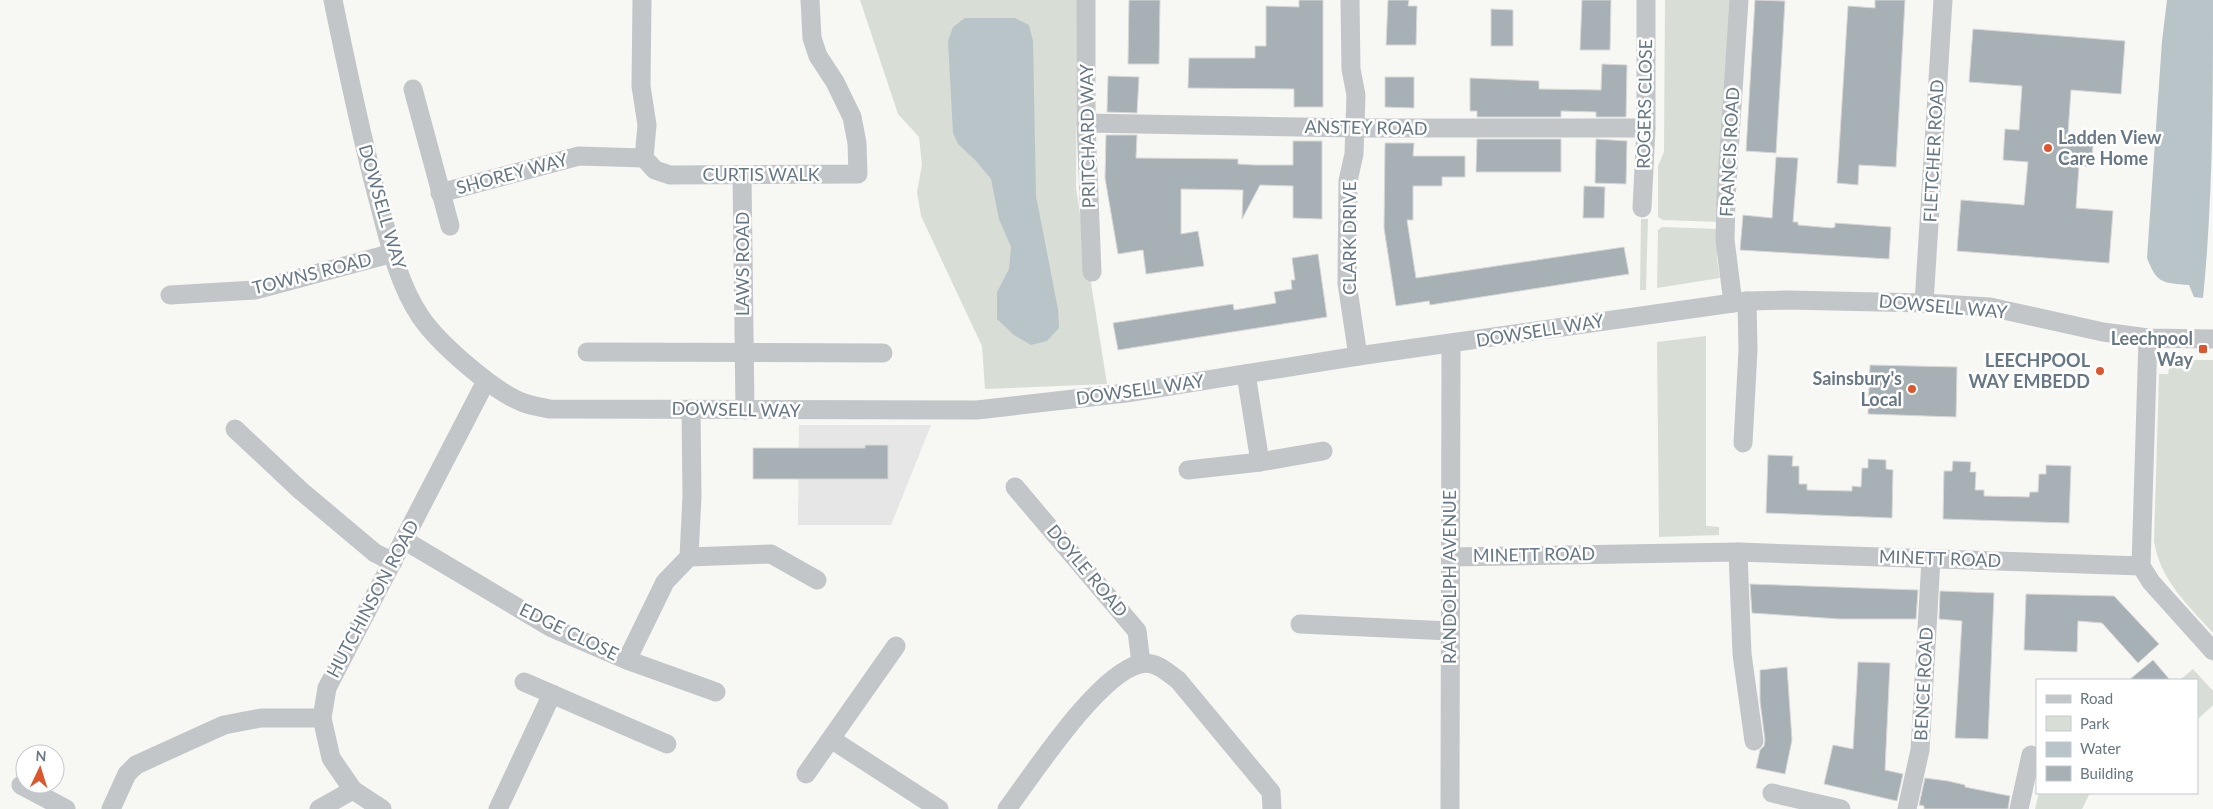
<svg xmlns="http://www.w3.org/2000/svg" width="2213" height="809" font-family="Lato,sans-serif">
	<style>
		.built { fill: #e5e6e5 }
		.green { fill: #d8ded5 }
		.water { fill: #b9c4c8 }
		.building { fill: #a7b0b5; stroke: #d8d8d6 }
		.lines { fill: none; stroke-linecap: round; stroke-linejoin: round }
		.street { stroke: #c2c6c9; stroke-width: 19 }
		.poi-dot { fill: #dd572e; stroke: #fff; stroke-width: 2 }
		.labels { text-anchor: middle; stroke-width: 5; stroke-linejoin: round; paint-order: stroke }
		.street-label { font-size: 18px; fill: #677784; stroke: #fff }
		.poi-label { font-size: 18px; font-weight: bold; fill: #677784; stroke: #fff; text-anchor: end }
	</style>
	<rect width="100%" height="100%" fill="#f7f7f4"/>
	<path class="built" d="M799,425H931L891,525H798Z"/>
	<g class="green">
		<path d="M860,0H1077L1076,188L1107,384L985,389L982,346L921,216L917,192L922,165L919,137L898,114Z"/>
		<path d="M1665,0H1731L1719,222L1663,220L1658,217V166L1664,152Z"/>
		<path d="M1641,219H1648L1646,290H1640Z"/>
		<path d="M1662,227L1718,229L1717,258L1720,278L1657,288L1658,230Z"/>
		<path d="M1706,336V526L1719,527V535L1659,537L1657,342Z"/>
		<path d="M2177,360H2213V633C2188,605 2160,580 2154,541L2159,374H2168L2170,364Z"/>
		<path d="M2193,669L2213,691V705L2197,720V680H2180Z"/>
		<path d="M2039,793H2090L2082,809H2035Z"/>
	</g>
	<g class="water">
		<path d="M2167,0H2213C2213,99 2213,199 2203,298L2194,297L2189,285C2163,283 2157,284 2147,258L2162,41Z"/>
		<path d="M965,18H1015L1029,25L1033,41L1036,196L1058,309L1059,328L1047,341L1031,345L1014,335L997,319V292L1009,269L1011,247L999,219L991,179L976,161L958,144L953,133L948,41L953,27Z"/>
	</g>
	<g class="building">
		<path d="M1129,0H1160L1159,64H1128Z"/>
		<path d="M1299,0H1323V107H1294V89L1188,88L1189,58H1255V46H1266V6L1299,7Z"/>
		<path d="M1388,0H1409L1408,6H1417L1416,45H1386Z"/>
		<path d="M1582,0H1611L1610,50H1580Z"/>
		<path d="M1755,0L1785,1L1776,153L1746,151Z"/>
		<path d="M1875,0H1905L1896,167L1859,165L1858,185L1837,183L1848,6L1875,8Z"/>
		<path d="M1491,9L1513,10V46H1491Z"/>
		<path d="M1973,29L2125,41L2121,94L2071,90L2068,133L2094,135L2091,167L2079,166L2076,208L2113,211L2109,263L1957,251L1961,200L2024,205L2028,162L2003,160L2005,129L2019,130L2022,86L1969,82Z"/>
		<path d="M1602,64L1627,65L1626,117H1596V112L1561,111V117H1477V111H1470V78L1539,81V89L1601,90Z"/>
		<path d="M1108,76L1139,77L1137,113L1107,112Z"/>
		<path d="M1385,77H1414V108L1385,107Z"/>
		<path d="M1106,135H1137L1136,158L1238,159V164L1254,165H1293V141H1322V219L1293,218V186L1260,185L1242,219L1243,190L1181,189V234L1198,231L1204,266L1146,274L1143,250L1118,254L1105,178Z"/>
		<path d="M1477,139H1561V172H1476Z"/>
		<path d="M1596,139L1627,141L1626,184L1595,183Z"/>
		<path d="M1385,143H1414L1413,156H1465V177H1442V186H1413V220H1407L1416,278L1624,247L1629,274L1430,305L1429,301L1396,306L1384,228Z"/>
		<path d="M1776,157L1798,158L1793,222H1798V225L1832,228L1835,227V223L1891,227L1889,259L1740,250L1743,215L1772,218Z"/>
		<path d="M1584,186L1605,187L1604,218H1583Z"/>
		<path d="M1318,254L1327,317L1118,350L1113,323L1233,304L1234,310L1276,303L1274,292L1292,289L1291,280H1295L1292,258Z"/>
		<path d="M1870,365L1957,367L1956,417L1868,414Z"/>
		<path d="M865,445H888V479H753V448H865Z"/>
		<path d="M1768,455L1793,456L1792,466H1799V484H1807V490L1852,491V486L1861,487L1862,468H1868V459L1886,460V469L1893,470L1892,518L1766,513Z"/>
		<path d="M1953,461L1971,462L1970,472H1976L1975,490H1984V496L2029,497L2030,492H2038L2039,474H2046V465L2071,466L2069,523L1943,519L1944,471H1952Z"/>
		<path d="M1750,584L1918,590L1916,619H1839L1752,613Z"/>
		<path d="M1940,591L1994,593L1988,739L1955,738L1962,621L1939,619Z"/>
		<path d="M2026,594L2114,596L2159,644L2138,663L2102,623L2078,621L2077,652L2024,650Z"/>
		<path d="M2153,660L2170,680H2129Z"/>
		<path d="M1858,662L1890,663L1885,770L1903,774L1897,801L1824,784L1833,745L1853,749Z"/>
		<path d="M1787,667L1792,740L1785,774L1756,768L1760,750L1764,746L1765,740L1760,701V670Z"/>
		<path d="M1925,778L1948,781L1965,785V787L2010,796L2008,809H1924V806L1919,805Z"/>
	</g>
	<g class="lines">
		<g class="street">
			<path d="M333,0C347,68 361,136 379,203C389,241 398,283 420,316C438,343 494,392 524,403C532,406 541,407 549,409L977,410L1126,393L1358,356L1747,301L1788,300L1924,303L1990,307L2103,332L2148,338L2213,339"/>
			<path d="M642,0L641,86L647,125L644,158L655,170L670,175L858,174L857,143L852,117L835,82L818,56L812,38L810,0"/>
			<path d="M1086,0V123L1092,272"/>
			<path d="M1350,0L1351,69L1356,95L1354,154L1348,181L1347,283L1358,356"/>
			<path d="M413,89L450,226"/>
			<path d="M1086,123L1355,128H1646"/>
			<path d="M742,175L745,410"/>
			<path d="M440,193L579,156L644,158"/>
			<path d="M1642,208L1646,128V0"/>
			<path d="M170,295L255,290L393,253"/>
			<path d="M1733,303L1725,240L1726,198L1739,0"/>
			<path d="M1924,303L1943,0"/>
			<path d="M2148,338L2141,566L2151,582L2213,651"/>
			<path d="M587,352L883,353"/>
			<path d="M1246,374L1260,462"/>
			<path d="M235,429L300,490L375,553L393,562"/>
			<path d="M1743,443L1748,350L1747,301"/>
			<path d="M1188,470L1260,462L1323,451"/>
			<path d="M1015,487L1137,631L1141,663"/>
			<path d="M404,540L552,628L627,660L716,692"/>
			<path d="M1738,552L1742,654L1754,741"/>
			<path d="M689,557L771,554L817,580"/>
			<path d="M1450,557L1738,552L2141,566"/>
			<path d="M1300,624L1450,631"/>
			<path d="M627,660L665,582L689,557L692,496L691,409"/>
			<path d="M524,682L667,744"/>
			<path d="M831,739L939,809"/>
			<path d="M806,774L896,646"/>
			<path d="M21,785L66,809"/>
			<path d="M1772,793L1841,809"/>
			<path d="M111,809L127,774L136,765L224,725L261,718H322"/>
			<path d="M319,809L353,790"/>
			<path d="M382,809L353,790L331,758L322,718L327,688L486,381"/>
			<path d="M498,809L552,694"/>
			<path d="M1007,809C1034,773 1098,674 1140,664C1155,660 1167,672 1178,680L1271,792L1272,809"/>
			<path d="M1450,809L1451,345"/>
			<path d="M1907,809L1920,750L1931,559"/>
			<path d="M2019,809L2031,755"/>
		</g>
	</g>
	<g class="poi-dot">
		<circle cx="2048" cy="148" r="5"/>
		<rect x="2198" y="344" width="10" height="10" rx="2.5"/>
		<circle cx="2100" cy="371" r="5"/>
		<circle cx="1912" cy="389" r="5"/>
	</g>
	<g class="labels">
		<g class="street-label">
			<text transform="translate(1645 104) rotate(-89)" y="6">ROGERS CLOSE</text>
			<text transform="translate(1366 128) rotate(1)" y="6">ANSTEY ROAD</text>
			<text transform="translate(1088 136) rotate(-91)" y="6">PRITCHARD WAY</text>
			<text transform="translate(1934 151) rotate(-87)" y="6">FLETCHER ROAD</text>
			<text transform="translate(1730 152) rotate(-87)" y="6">FRANCIS ROAD</text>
			<text transform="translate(512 174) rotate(-15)" y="6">SHOREY WAY</text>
			<text x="761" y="181">CURTIS WALK</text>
			<text transform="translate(382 207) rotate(74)" y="6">DOWSELL WAY</text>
			<text transform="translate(1350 238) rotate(-90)" y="6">CLARK DRIVE</text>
			<text transform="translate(743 264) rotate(-90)" y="6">LAWS ROAD</text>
			<text transform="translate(312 274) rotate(-14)" y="6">TOWNS ROAD</text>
			<text transform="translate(1943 307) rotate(5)" y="6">DOWSELL WAY</text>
			<text transform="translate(1540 331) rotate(-9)" y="6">DOWSELL WAY</text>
			<text transform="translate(1140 390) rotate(-8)" y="6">DOWSELL WAY</text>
			<text transform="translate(736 410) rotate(1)" y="6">DOWSELL WAY</text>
			<text transform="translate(1534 555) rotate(-1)" y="6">MINETT ROAD</text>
			<text transform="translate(1940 559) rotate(2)" y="6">MINETT ROAD</text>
			<text transform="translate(1087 571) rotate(50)" y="6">DOYLE ROAD</text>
			<text transform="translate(1450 577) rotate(-90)" y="6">RANDOLPH AVENUE</text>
			<text transform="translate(373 599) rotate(-62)" y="6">HUTCHINSON ROAD</text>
			<text transform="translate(569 632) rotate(26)" y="6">EDGE CLOSE</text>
			<text transform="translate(1924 684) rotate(-87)" y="6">BENCE ROAD</text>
		</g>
		<g class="poi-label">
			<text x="2058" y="144" text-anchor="start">Ladden View<tspan x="2058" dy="21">Care Home</tspan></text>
			<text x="2193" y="345">Leechpool<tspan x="2193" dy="21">Way</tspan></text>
			<text x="2090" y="367">LEECHPOOL<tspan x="2090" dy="21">WAY EMBEDD</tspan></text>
			<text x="1902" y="385">Sainsbury's<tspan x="1902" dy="21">Local</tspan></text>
		</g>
	</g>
	<rect x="2036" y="679" width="162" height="115" fill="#ffffff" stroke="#c2c9ce"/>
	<rect x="2046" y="695" width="25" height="8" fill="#c2c6c9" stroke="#c2c9ce"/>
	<text x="2080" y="704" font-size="15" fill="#677784">Road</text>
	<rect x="2046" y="716" width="25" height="15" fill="#d8ded5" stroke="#c2c9ce"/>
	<text x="2080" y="729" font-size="15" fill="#677784">Park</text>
	<rect x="2046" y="742" width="25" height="15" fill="#b9c4c8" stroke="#c2c9ce"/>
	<text x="2080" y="754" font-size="15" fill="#677784">Water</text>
	<rect x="2046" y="766" width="25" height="15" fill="#a7b0b5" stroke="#c2c9ce"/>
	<text x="2080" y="779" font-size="15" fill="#677784">Building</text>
	<g transform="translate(40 769) rotate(4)"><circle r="24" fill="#ffffff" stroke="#c2c9ce"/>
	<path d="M0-4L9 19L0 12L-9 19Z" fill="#dd572e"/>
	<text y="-8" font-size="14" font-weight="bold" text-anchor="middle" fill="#677784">N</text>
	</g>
</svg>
